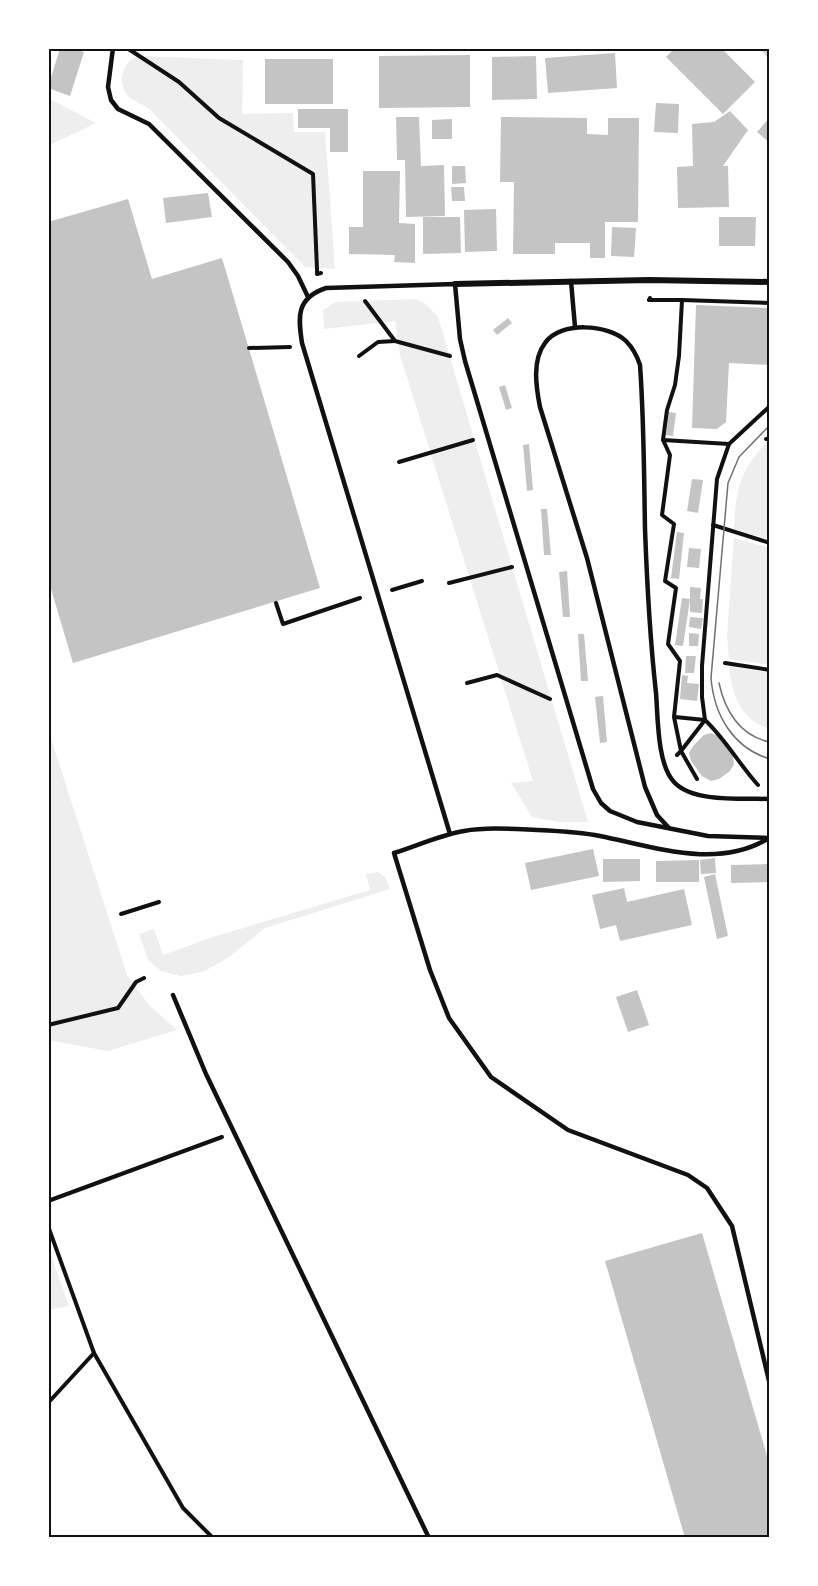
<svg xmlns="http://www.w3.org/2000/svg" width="818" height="1586" font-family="'PT Serif',serif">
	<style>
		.green { fill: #eee }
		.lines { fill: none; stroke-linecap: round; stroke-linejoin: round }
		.stream { stroke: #d9d9d9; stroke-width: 8 }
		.building { fill: #c4c4c4 }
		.path { stroke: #111; stroke-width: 4 }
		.service { stroke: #111; stroke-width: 4.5 }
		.minor { stroke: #111; stroke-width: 6 }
		.tram { stroke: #707070; stroke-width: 1.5 }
		.neatline { fill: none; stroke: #111; stroke-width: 2 }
	</style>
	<rect width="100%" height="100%" fill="#fff"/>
	<g class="green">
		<path d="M139,56L243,60L242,114L293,113L294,132H325L335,269L305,267L152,112C146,105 139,104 132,99C119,91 119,71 130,61C132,58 136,58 139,56Z"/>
		<path d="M48,98L96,123L48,146Z"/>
		<path d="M416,299L426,304L438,317L588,822H559L532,817L511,783L533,781L400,355L395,321L324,329L323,310L336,302Z"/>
		<path d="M767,442L770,443V540L734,529C736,489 739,472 767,442Z"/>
		<path d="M734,538L770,548V665L729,659L727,635Z"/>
		<path d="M729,666L770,673V729C740,720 732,695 729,666Z"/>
		<path d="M48,729L127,975L149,1005L177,1030L108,1051L48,1040Z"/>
		<path d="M378,872L385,877L390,889L265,928L229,957L205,971L181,976L161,971L148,960L139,934L154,929L163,955L213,937L370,890L366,874Z"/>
		<path d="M48,1246L69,1306L48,1310Z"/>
	</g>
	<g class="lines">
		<path class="stream" d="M764,48L770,54"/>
	</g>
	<g class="building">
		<path d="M60,48H72L84,52L70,96L48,88Z"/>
		<path d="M675,48H721L755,82L723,114L666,57Z"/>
		<path d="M615,53L617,88L548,93L545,58Z"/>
		<path d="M470,55V107L379,108V56Z"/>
		<path d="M536,56L537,99L492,100V57Z"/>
		<rect x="265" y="59" width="68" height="45"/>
		<path d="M656,103L679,104L678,133L654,132Z"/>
		<path d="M298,109H348V152H330V128H298Z"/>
		<path d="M730,111L748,130L723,166H728L729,207L678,208L677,167L693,166L692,124L714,122Z"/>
		<path d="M396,117H419L421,166L444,165L445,216L406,217L405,160H397Z"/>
		<path d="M501,117L587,118V134L608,135V118H639L638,222H605V258H590V243H555V254H513L514,182H500Z"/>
		<path d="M770,117V143L757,132Z"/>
		<path d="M452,119V139H432V120Z"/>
		<path d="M452,166H465L466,183L452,184Z"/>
		<path d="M363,171H400L399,223L415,224V263L394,262L395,255L349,254V227H363Z"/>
		<path d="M451,187H464L465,201H452Z"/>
		<path d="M208,193L212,217L166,223L163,198Z"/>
		<path d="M128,199L152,279L222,258L320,588L73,663L48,579V222Z"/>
		<path d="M496,209L497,251L465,252L464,210Z"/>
		<path d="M423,217H460L461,253L423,254Z"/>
		<path d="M719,217H756L755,246H719Z"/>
		<path d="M612,227L636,228L634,257L611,256Z"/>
		<path d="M696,305L770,308V365L729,363L726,422L717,429L692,428Z"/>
		<path d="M508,318L512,323L497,335L493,330Z"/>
		<path d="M505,385L512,408L506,410L499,387Z"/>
		<path d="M669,412L676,413L673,436L666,435Z"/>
		<path d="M529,444L533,490L527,491L523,445Z"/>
		<path d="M692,479L703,480L698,513L687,511Z"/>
		<path d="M541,509H547L551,555H544Z"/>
		<path d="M677,532L684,533L679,579L671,578Z"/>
		<path d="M689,548L701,549L699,568L687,567Z"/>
		<path d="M567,571L570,617H563L559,572Z"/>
		<path d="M690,587L701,588L700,599H703L702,613L690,612Z"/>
		<path d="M682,598L690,599L683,646L675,645Z"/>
		<path d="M690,617L703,618L701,629L689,627Z"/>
		<path d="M689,633L699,634L698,646H689Z"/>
		<path d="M578,634H584L588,681H581Z"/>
		<path d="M686,656H696L694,673H685Z"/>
		<path d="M682,675L688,676L687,683L699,684L697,701L680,699Z"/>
		<path d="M603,696L607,742L600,743L595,697Z"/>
		<path d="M711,733L718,736L733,755L734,764L730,771L719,779L711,781L702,776L691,761L689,753L693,746L704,735Z"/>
		<path d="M593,849L599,876L531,890L525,863Z"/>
		<path d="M715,858L716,873L701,874L700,860Z"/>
		<path d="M603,859H640V881L603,882Z"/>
		<path d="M699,860V882H656V861Z"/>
		<path d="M770,864V882L731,883V865Z"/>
		<path d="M715,874L728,936L717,939L704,877Z"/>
		<path d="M624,888L627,902L684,889L692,925L620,941L616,925L600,929L592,895Z"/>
		<path d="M637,990L649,1025L628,1032L616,997Z"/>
		<path d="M702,1233L770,1466V1538H685L605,1261Z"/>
	</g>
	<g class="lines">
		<g class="path">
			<path d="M127,48L179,82L219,118L313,174L317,269V274L321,273"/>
			<path d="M650,298L649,300H682L679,356L675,385L667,410L663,440L670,455L662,515L674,524L665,581L676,588L668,644L680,661L674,717L681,751L677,755"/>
			<path d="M682,300L770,303"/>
			<path d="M365,301L395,341L450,356"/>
			<path d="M249,348L290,347"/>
			<path d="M359,356L378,342L395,341"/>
			<path d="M766,439H770"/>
			<path d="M663,440L729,444L770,406"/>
			<path d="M399,462L473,440"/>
			<path d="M713,525L770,543"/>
			<path d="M449,583L512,567"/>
			<path d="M392,590L422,581"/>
			<path d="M276,603L283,624L360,598"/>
			<path d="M725,663L770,670"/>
			<path d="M467,683L497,675L550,699"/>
			<path d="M675,717L705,720C726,740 739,764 758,785"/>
			<path d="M697,779L681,751L705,720L702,697V666L717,479L729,444"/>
			<path d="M121,914L159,902"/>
			<path d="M48,1025L118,1008L136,982L144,978"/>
			<path d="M48,1201L222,1137"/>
			<path d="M48,1226L94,1353L183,1508L213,1538"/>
			<path d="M48,1403L94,1353"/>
		</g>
		<g class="service">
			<path d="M113,48L108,87L111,100L118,109L149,124L288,262L298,276L308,297"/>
			<path d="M571,281L575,327"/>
			<path d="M668,827L657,815L645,787L587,558L540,407C536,387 532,360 545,343C559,321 609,324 626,341C633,348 637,356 640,365C644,420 644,475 645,529C647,584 650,639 656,693C658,717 657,764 674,782C693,803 743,798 770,799"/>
			<path d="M450,834L302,343C298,317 296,298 326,288L455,284L460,339L465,361L593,789L601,803L610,811L637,822L708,836L770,838"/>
			<path d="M769,838C718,870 655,847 600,836C580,832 558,831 537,830C513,829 487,827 464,831C440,835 417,846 394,853L430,970L449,1018L491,1077L568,1130L688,1175L707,1188L732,1226L770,1385"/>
			<path d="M173,995L206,1074L429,1538"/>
		</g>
		<path class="minor" d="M455,284L649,280L770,282"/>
		<g class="tram">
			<path d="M770,425L739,457L728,483L711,678C714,715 733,748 770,759"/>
			<path d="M719,683C725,711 740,736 770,742"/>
		</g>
	</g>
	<rect width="818" height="1586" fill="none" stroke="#ffffff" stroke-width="99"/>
	<rect x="50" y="50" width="718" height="1486" class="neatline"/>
</svg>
